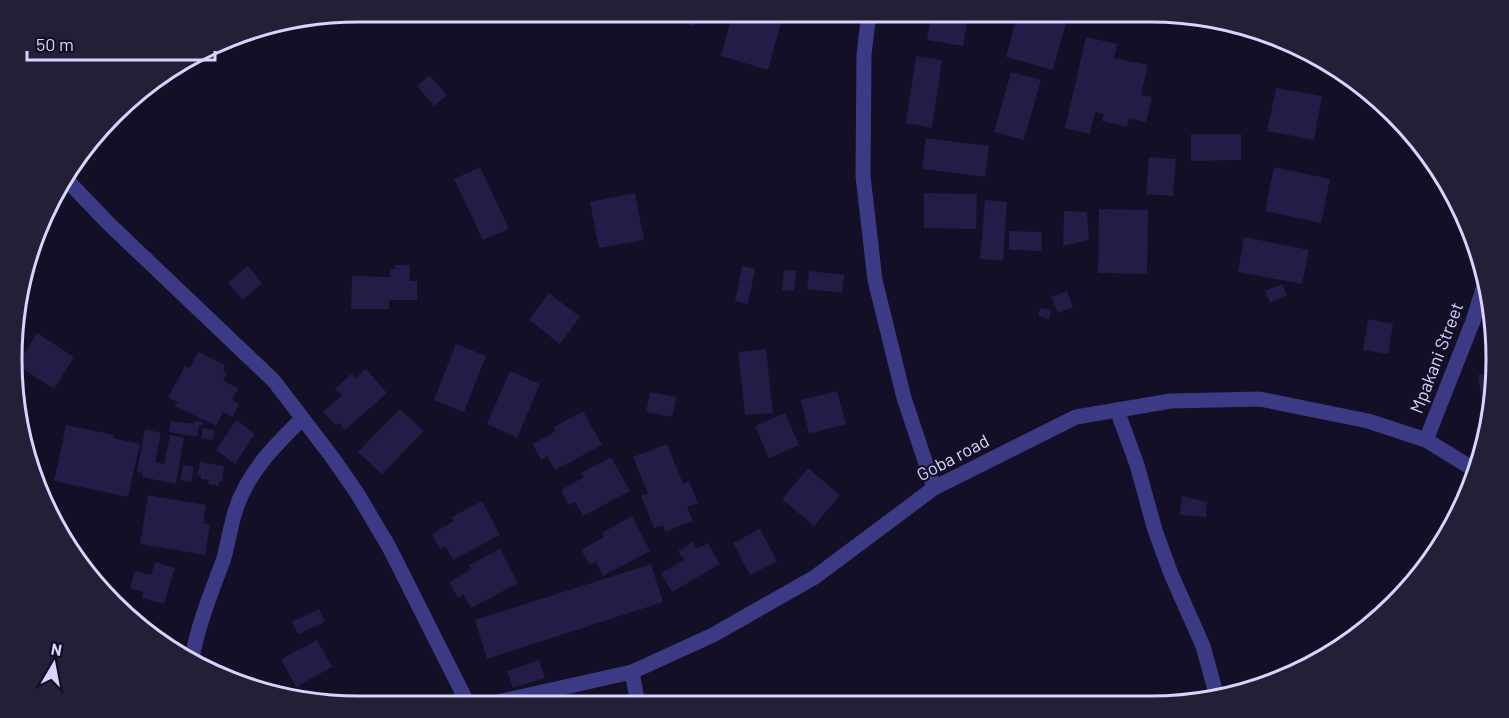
<svg xmlns="http://www.w3.org/2000/svg" width="1509" height="718" font-family="Barlow,sans-serif">
	<style>
		.building { fill: #241b47 }
		.lines { fill: none; stroke-linecap: round; stroke-linejoin: round }
		.minor { stroke: #3d3a85; stroke-width: 15 }
		.labels { text-anchor: middle; stroke-width: 4.5; stroke-linejoin: round; paint-order: stroke }
		.street-label { font-size: 18px; fill: #d9d4ff; stroke: #130f26 }
		.rim { fill: none; stroke: #d9d4ff; stroke-width: 3 }
	</style>
	<rect width="100%" height="100%" fill="#130f26"/>
	<g class="building">
		<path d="M658,12H699L694,26L657,14Z"/>
		<path d="M733,12H772L783,15L768,70L721,56Z"/>
		<path d="M932,12H969L963,46L927,40Z"/>
		<path d="M1018,12H1069L1053,70L1006,57Z"/>
		<path d="M1086,37L1117,44L1114,58L1148,65L1141,95L1152,97L1146,122L1129,118L1127,127L1102,121L1104,114L1095,112L1090,134L1065,128Z"/>
		<path d="M916,56L942,60L932,128L906,123Z"/>
		<path d="M1011,72L1041,80L1024,140L994,132Z"/>
		<path d="M429,75L447,95L434,106L417,86Z"/>
		<path d="M1276,88L1322,96L1314,140L1267,131Z"/>
		<path d="M1191,134H1241V160L1191,161Z"/>
		<path d="M926,138L989,146L985,177L922,169Z"/>
		<path d="M1149,157L1176,159L1173,196L1146,194Z"/>
		<path d="M480,167L509,229L483,240L454,179Z"/>
		<path d="M1274,167L1330,179L1321,223L1265,211Z"/>
		<path d="M635,193L644,240L599,248L590,202Z"/>
		<path d="M924,193L977,194L976,229L924,228Z"/>
		<path d="M985,200L1007,202L1003,261L980,259Z"/>
		<path d="M1099,209L1148,210L1147,274L1098,273Z"/>
		<path d="M1064,211L1087,212L1089,240L1063,246Z"/>
		<path d="M1009,231L1042,232V251L1009,250Z"/>
		<path d="M1244,237L1309,250L1302,284L1238,272Z"/>
		<path d="M395,265H410V281H417V300H389V309H351L352,276L390,277V269H395Z"/>
		<path d="M248,266L262,283L243,300L228,283Z"/>
		<path d="M742,266L755,269L748,304L735,301Z"/>
		<path d="M784,270L796,271L794,291L782,290Z"/>
		<path d="M809,271L844,275L842,293L807,289Z"/>
		<path d="M1282,284L1287,295L1270,303L1265,291Z"/>
		<path d="M1067,291L1073,307L1058,313L1051,297Z"/>
		<path d="M549,293L580,317L560,344L529,320Z"/>
		<path d="M1040,308L1051,310L1049,319L1038,316Z"/>
		<path d="M18,312L28,316L17,343Z"/>
		<path d="M1368,319L1393,324L1388,354L1363,350Z"/>
		<path d="M37,333L74,357L54,389L17,365Z"/>
		<path d="M456,344L486,356L464,412L434,400Z"/>
		<path d="M766,349L773,413L745,415L738,352Z"/>
		<path d="M198,352L225,365L223,371L227,373L223,381L238,388L232,400L239,404L232,417L223,412L216,426L175,406L177,402L168,398L185,366L190,368Z"/>
		<path d="M366,369L387,393L345,430L339,423L335,425L323,412L342,395L335,389L351,374L355,378Z"/>
		<path d="M510,371L540,384L517,438L487,424Z"/>
		<path d="M1489,373L1491,389L1489,402L1482,403L1478,375Z"/>
		<path d="M837,391L846,424L809,434L801,400Z"/>
		<path d="M650,392L676,397L672,417L646,412Z"/>
		<path d="M400,409L424,431L382,474L358,452Z"/>
		<path d="M583,411L602,445L555,470L547,456L541,460L533,444L556,431L554,427Z"/>
		<path d="M785,413L799,445L769,458L755,426Z"/>
		<path d="M236,420L255,434L235,464L216,450Z"/>
		<path d="M171,421L194,424L195,421L203,422V426L199,425L197,437L169,432Z"/>
		<path d="M66,425L114,435L113,438L140,444L128,497L54,481Z"/>
		<path d="M203,428L215,431L213,440L201,438Z"/>
		<path d="M145,429L161,433L155,462L164,464L170,435L184,438L176,484L142,477L143,473L137,472Z"/>
		<path d="M667,444L683,484L689,481L698,503L687,507L693,521L665,532L663,525L654,528L641,496L648,493L633,457Z"/>
		<path d="M611,457L630,491L583,516L575,502L569,505L561,490L584,477L581,473Z"/>
		<path d="M200,462L224,466L222,482L219,481L218,486L208,484L209,480L201,479V475H197Z"/>
		<path d="M183,465L194,467L191,482L180,480Z"/>
		<path d="M808,468L840,495L814,526L782,499Z"/>
		<path d="M148,495L206,505L203,523L210,524L205,555L140,544Z"/>
		<path d="M1182,496L1207,502L1206,517L1180,515Z"/>
		<path d="M482,501L500,535L453,560L446,546L440,549L432,534L454,521L452,517Z"/>
		<path d="M632,516L650,551L603,576L596,562L590,565L581,550L604,537L602,533Z"/>
		<path d="M760,529L777,561L750,575L733,543Z"/>
		<path d="M693,542L697,549L708,543L720,564L672,592L661,573L684,560L678,551Z"/>
		<path d="M500,549L518,583L471,608L463,594L458,598L449,582L472,569L469,565Z"/>
		<path d="M155,562L175,568L164,604L142,598L143,592L130,588L135,571L151,575Z"/>
		<path d="M651,564L663,602L487,659L475,620Z"/>
		<path d="M319,609L325,622L298,634L292,622Z"/>
		<path d="M317,640L332,667L296,687L281,659Z"/>
		<path d="M539,660L545,678L513,688L507,671Z"/>
	</g>
	<g class="lines">
		<g class="minor">
			<path d="M869,12L864,55L863,176L875,280L904,398L934,488"/>
			<path d="M65,178L108,223L274,381L332,457L357,493L389,547L469,706"/>
			<path d="M1117,410L1137,465L1155,530L1171,574L1203,646L1217,697"/>
			<path d="M1426,440L1473,321L1483,289"/>
			<path d="M192,658C198,625 211,593 223,561C228,545 230,528 235,512C246,474 275,445 302,419"/>
			<path d="M632,672L637,699L636,705"/>
			<path d="M480,706L632,672L713,635L815,577L934,488L1076,417L1171,401L1260,399L1368,421L1426,440L1475,470"/>
		</g>
	</g>
	<g class="labels">
		<g class="street-label">
			<text transform="translate(1437 358) rotate(-69)" y="6">Mpakani Street</text>
			<text transform="translate(953 458) rotate(-28)" y="6">Goba road</text>
		</g>
	</g>
	<path d="M0 0H1509V718H0ZM358 22H1150A336 336 0 0 1 1486 358V360A336 336 0 0 1 1150 696H358A336 336 0 0 1 22 360V358A336 336 0 0 1 358 22Z" fill="#231f37" fill-rule="evenodd"/>
	<path class="rim" d="M358 22H1150A336 336 0 0 1 1486 358V360A336 336 0 0 1 1150 696H358A336 336 0 0 1 22 360V358A336 336 0 0 1 358 22Z"/>
	<g transform="translate(54 664) rotate(10)" stroke="#130f26" stroke-width="4.5" paint-order="stroke">
	<path d="M0-4.5L10 22L0 15L-10 22Z" fill="#d9d4ff"/>
	<text y="-9" font-size="16" font-weight="bold" text-anchor="middle" fill="#d9d4ff">N</text>
	</g>
	<path d="M27 51v9h188v-9" fill="none" stroke="#d9d4ff" stroke-width="3"/>
	<text x="36" y="51" font-size="18" fill="#d9d4ff" stroke="#130f26" stroke-width="4.5" paint-order="stroke">50 m</text>
</svg>
